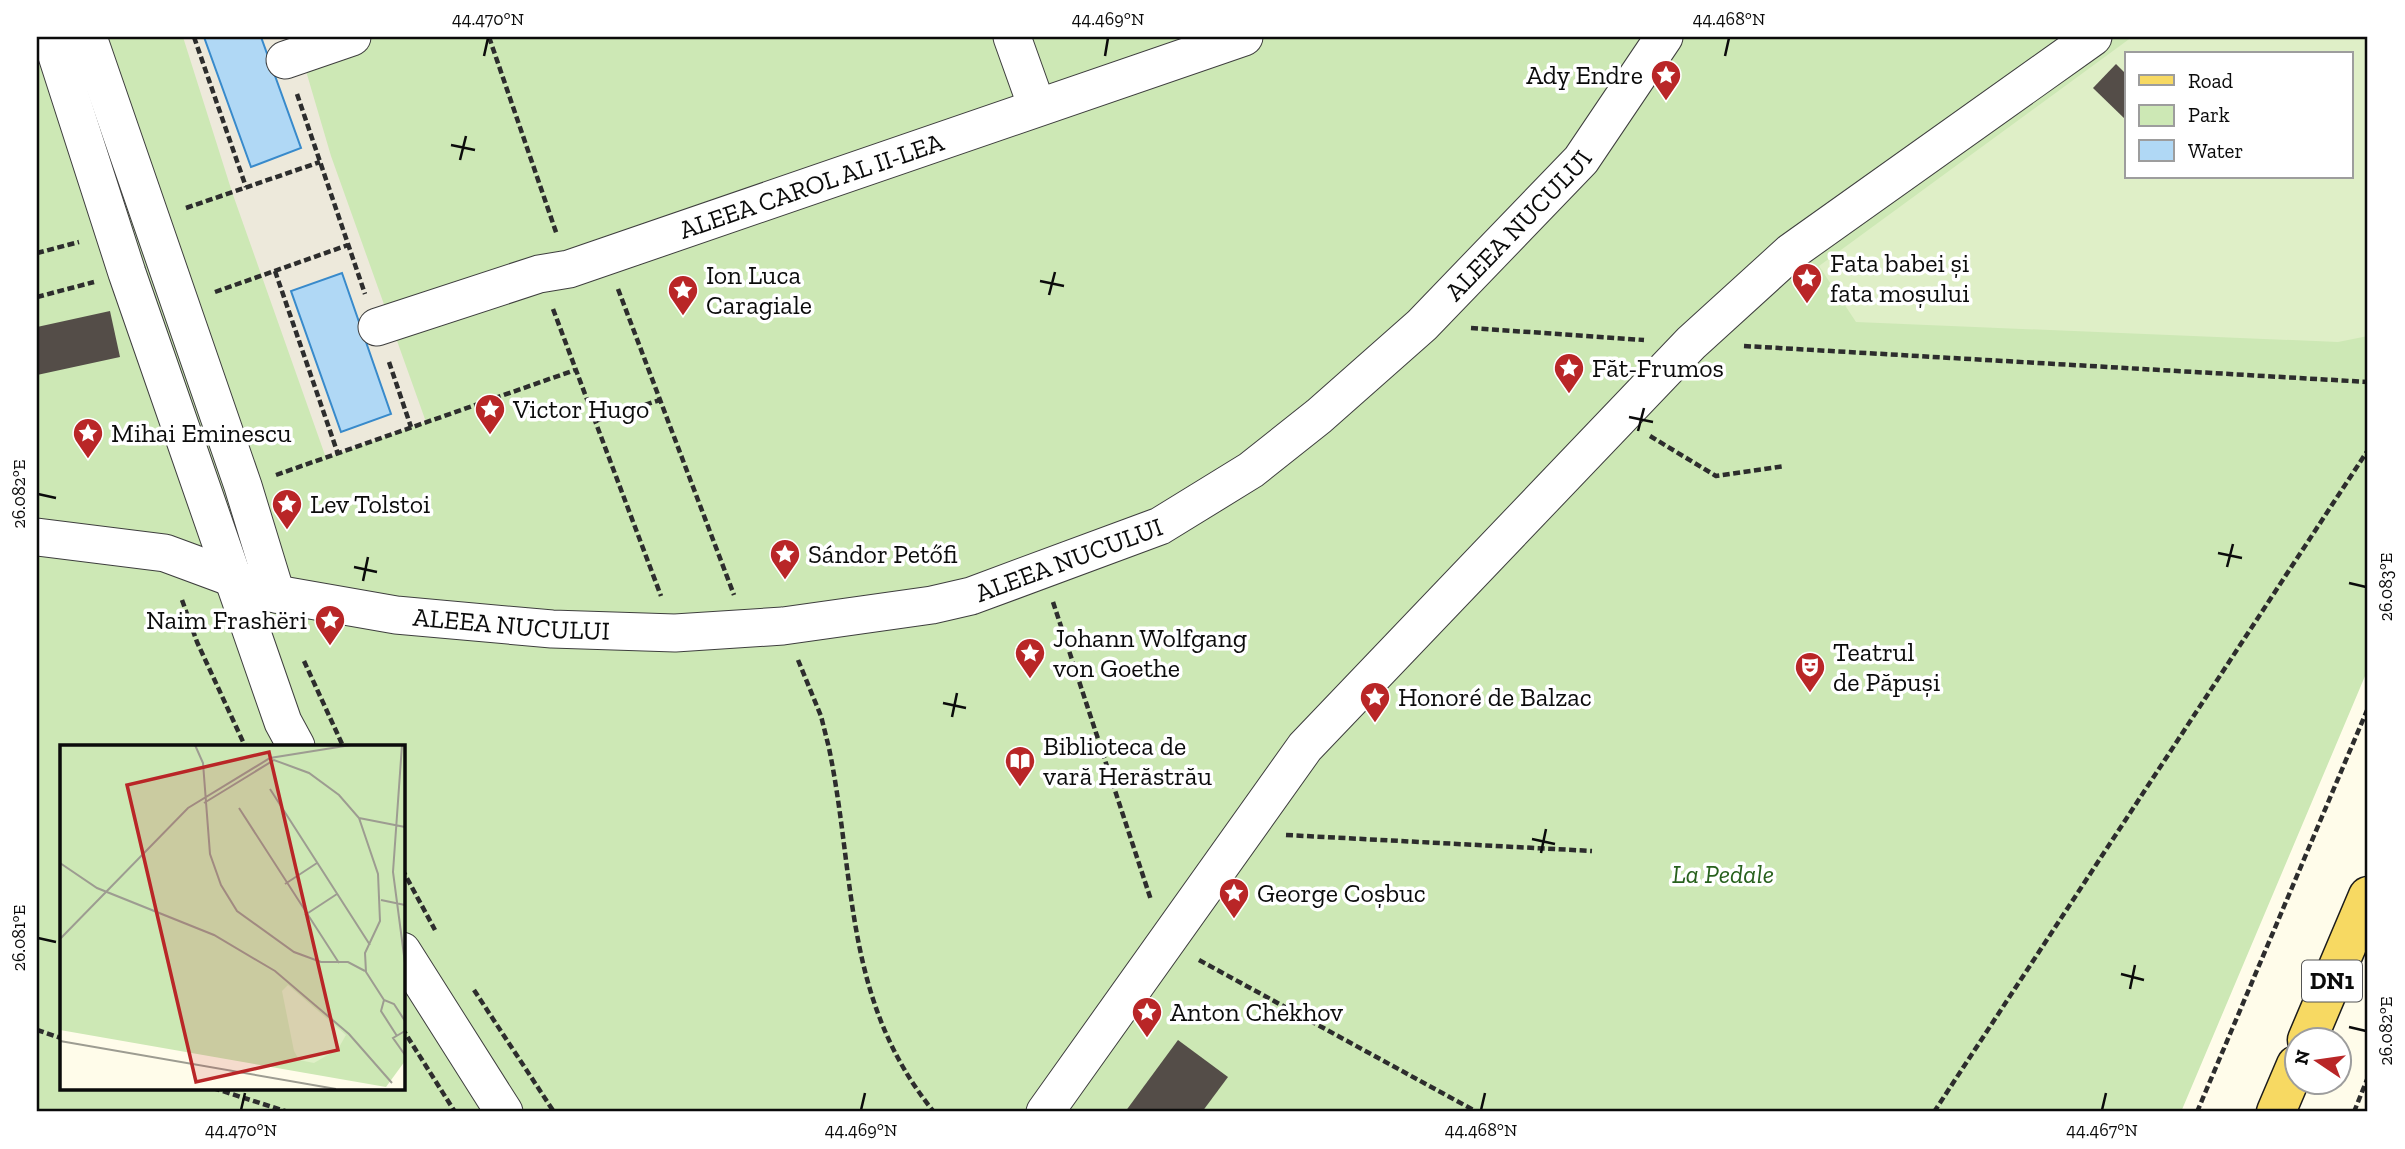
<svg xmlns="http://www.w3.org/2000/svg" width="2405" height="1149" font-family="'Zilla Slab',serif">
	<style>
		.green { fill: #cde8b5; fill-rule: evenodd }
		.pitch { fill: #dfefc7; fill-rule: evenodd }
		.plaza { fill: #ede9db; fill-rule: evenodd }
		.water { fill: #b0d8f5; stroke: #388acb; stroke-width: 2 }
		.building { fill: #544d48 }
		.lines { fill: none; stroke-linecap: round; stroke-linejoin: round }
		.minor-casing { stroke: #3e3e3e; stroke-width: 39 }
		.major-casing { stroke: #1c1c1c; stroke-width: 41 }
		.path { stroke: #2d2d2d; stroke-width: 4.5; stroke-dasharray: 7 3.5; stroke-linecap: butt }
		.minor { stroke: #fff; stroke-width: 37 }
		.major { stroke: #f7d962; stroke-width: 38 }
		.ticks { fill: none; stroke: #0b0b0b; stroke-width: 2.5 }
		.labels { text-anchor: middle; stroke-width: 7; stroke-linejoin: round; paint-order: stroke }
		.shield { fill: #fff; stroke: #545454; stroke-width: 2 }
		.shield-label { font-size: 24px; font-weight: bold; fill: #0b0b0b }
		.poi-label { font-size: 26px; fill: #0b0b0b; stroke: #fff; text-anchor: start }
		.street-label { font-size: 26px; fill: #0b0b0b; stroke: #fff }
		.park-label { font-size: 26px; font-style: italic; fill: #28611d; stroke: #fff }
		.inset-road { fill: none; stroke: #9d9c91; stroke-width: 2 }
		.view { fill: #b92627; fill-opacity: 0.15; stroke: #b92627; stroke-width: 3.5 }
		.inset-edge { fill: none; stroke: #0b0b0b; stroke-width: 3.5 }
		.neatline { fill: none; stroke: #0b0b0b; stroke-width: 2.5 }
		.ticks-label { font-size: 18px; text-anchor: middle; fill: #0b0b0b }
	</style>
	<rect width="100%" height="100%" fill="#fffcea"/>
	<path class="green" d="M37,37H2368V669L2181,1112H37ZM2127,54H2351V177H2127ZM61,746H402V1088H61Z"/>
	<path class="pitch" d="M2132,37H2368V336L2338,342L1856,322L1819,266ZM2127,54H2351V177H2127Z"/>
	<path class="plaza" d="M183,37H204L251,167L301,148L261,37H296L331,156L426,422L326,458L232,192ZM341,273L391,414L342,432L291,291Z"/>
	<g class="water">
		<path d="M204,37H261L301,148L251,167Z"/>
		<path d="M342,273L391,414L341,432L291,291Z"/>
	</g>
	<g class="building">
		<path d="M2116,64L2127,75V121L2093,88Z"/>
		<path d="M110,311L120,357L37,375V327Z"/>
		<path d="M1178,1040L1228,1077L1202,1112H1125Z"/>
	</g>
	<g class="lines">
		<g class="minor-casing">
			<g id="minor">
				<path d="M51,37L127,273L283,722L296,746"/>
				<path d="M88,37L243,486L276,594"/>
				<path d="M1012,37L1037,107"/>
				<path d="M285,60L352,37"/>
				<path id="s1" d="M377,327L539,274L569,269L1244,37"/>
				<path id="s2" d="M37,537L165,553L276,594L396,615L552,629L675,633L783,626L932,605L971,596L1160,526L1251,470L1319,416L1422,325L1581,160L1664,37"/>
				<path d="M402,951L504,1112"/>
				<path d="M1045,1112L1305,747L1691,343L1791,252L2093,37"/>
			</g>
		</g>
		<g class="major-casing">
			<g id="major">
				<path d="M2307,1040L2368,896"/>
				<path d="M2276,1112L2296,1065"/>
			</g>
		</g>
		<g class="path">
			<path d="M194,37L246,187"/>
			<path d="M489,37L557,235"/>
			<path d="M297,94L365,294"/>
			<path d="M186,208L320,162"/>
			<path d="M37,253L79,242"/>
			<path d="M275,271L338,454"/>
			<path d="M618,289L734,595"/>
			<path d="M215,292L348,245"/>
			<path d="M37,297L94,282"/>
			<path d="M553,309L661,596"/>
			<path d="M1471,328L1644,340"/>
			<path d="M1744,346L2368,382"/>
			<path d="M389,362L411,427"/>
			<path d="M595,421L660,400"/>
			<path d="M1650,436L1716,476L1785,466"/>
			<path d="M276,475L575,370"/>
			<path d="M182,600L197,642L245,746"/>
			<path d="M1053,602L1151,900"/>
			<path d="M798,660L821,716L829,748C856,879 843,1000 934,1112"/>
			<path d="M304,661L343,746"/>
			<path d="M1286,835L1592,851"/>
			<path d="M402,869L435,930"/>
			<path d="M1199,960L1477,1112"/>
			<path d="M474,990L554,1112"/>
			<path d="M402,1028L455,1112"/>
			<path d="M37,1030L61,1038"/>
			<path d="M213,1088L288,1112"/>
			<path d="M1934,1112L2368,450"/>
			<path d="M2197,1112L2368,708"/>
			<path d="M2354,1112L2368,1077"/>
		</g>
		<use href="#minor" class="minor"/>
		<use href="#major" class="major"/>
	</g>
	<path class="ticks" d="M484,56L488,38M1105,56L1108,38M1725,56L1729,38M451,145L475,150M460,160L466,136M1040,281L1064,286M1049,295L1055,272M1629,417L1653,422M1638,431L1644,408M38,494L56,498M2218,553L2242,558M354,567L377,572M2227,567L2233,544M363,581L368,557M2349,583L2366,587M943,703L966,708M952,717L957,693M1532,839L1555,844M1541,853L1546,829M38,938L56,942M2121,974L2144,980M2130,989L2135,965M2349,1027L2366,1031M241,1110L245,1093M861,1110L865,1093M1481,1110L1485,1093M2102,1110L2106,1093"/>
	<defs>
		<g id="sight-pin" transform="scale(1.575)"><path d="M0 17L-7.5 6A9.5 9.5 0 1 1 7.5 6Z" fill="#b92627" stroke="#fff"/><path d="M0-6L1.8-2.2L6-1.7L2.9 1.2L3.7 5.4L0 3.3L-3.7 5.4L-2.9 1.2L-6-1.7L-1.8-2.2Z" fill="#fff"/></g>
		<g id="theatre-pin" transform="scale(1.575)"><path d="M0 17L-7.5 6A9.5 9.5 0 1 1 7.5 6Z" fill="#b92627" stroke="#fff"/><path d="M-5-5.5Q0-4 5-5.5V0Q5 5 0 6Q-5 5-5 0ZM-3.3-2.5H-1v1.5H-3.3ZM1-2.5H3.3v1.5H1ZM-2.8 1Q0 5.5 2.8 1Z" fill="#fff"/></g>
		<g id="library-pin" transform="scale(1.575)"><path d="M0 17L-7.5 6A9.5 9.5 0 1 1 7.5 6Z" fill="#b92627" stroke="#fff"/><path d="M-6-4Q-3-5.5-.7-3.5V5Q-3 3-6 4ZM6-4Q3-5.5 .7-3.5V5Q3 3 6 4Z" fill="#fff"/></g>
	</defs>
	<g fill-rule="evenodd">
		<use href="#sight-pin" x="1666" y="75"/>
		<use href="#sight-pin" x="1807" y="278"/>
		<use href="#sight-pin" x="683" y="290"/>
		<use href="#sight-pin" x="1569" y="368"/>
		<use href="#sight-pin" x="490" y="409"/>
		<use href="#sight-pin" x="88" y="433"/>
		<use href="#sight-pin" x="287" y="504"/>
		<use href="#sight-pin" x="785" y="554"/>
		<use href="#sight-pin" x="330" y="620"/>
		<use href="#sight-pin" x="1030" y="653"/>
		<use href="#theatre-pin" x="1810" y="667"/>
		<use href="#sight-pin" x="1375" y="697"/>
		<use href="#library-pin" x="1020" y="761"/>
		<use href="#sight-pin" x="1234" y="893"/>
		<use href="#sight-pin" x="1147" y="1012"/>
	</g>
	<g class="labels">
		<rect class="shield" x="2302" y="960.5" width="60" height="41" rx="5"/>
		<g class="shield-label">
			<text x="2332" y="989">DN1</text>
		</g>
		<g class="poi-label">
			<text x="1643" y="84" text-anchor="end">Ady Endre</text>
			<text x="1830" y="272">Fata babei și<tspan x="1830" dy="30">fata moșului</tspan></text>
			<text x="706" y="284">Ion Luca<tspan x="706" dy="30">Caragiale</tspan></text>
			<text x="1592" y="377">Făt-Frumos</text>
			<text x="513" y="418">Victor Hugo</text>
			<text x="111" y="442">Mihai Eminescu</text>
			<text x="310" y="513">Lev Tolstoi</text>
			<text x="808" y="563">Sándor Petőfi</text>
			<text x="307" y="629" text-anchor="end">Naim Frashëri</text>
			<text x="1053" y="647">Johann Wolfgang<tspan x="1053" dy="30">von Goethe</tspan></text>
			<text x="1833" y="661">Teatrul<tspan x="1833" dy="30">de Păpuși</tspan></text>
			<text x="1398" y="706">Honoré de Balzac</text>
			<text x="1043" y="755">Biblioteca de<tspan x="1043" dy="30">vară Herăstrău</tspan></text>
			<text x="1257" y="902">George Coșbuc</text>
			<text x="1170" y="1021">Anton Chekhov</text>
		</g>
		<g class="street-label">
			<text dy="9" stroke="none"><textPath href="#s1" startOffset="457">ALEEA CAROL AL II-LEA</textPath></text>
			<text dy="9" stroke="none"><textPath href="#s2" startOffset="1619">ALEEA NUCULUI</textPath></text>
			<text dy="9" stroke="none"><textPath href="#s2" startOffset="1052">ALEEA NUCULUI</textPath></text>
			<text dy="9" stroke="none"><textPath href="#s2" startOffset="485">ALEEA NUCULUI</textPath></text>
		</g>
		<g class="park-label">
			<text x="1723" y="883">La Pedale</text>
		</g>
	</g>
	<g transform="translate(60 745)">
		<rect width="345" height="345" fill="#fffcea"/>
		<path d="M0,0H345V316L326,342L0,285Z" fill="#cde8b5"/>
		<path d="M228,240L286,290L278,304L254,318L239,315L234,306L222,246Z" fill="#dfefc7"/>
		<path class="inset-road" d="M135,0L143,18L150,109L161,140L177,166L234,207L261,217H288L305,226M342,0L333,127L345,218M210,44L310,200M144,58L214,15L249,28L279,50L299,73L318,129L320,176L305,208L306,227L324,255L334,259L345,276M179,63L279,218M299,73L345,82M0,118L37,143L154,190L215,226L289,289L332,338M225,139L257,118M321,155L345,160M245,170L277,149M0,194L128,63L210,13L291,0M324,255L321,266L337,291M345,286L333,293L345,310M0,296L276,344"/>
		<path class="view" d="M209,7L278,305L136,337L67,40Z"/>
		<rect width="345" height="345" class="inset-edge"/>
	</g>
	<rect width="2405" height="1149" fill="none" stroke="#ffffff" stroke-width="77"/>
	<rect x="2125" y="52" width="228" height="126" fill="#ffffff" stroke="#9d9d9d" stroke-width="2"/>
	<rect x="2139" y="75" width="35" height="10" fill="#f7d962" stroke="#9d9d9d" stroke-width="2"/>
	<text x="2188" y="88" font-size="21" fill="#0b0b0b">Road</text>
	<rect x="2139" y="105" width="35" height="21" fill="#cde8b5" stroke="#9d9d9d" stroke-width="2"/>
	<text x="2188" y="122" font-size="21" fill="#0b0b0b">Park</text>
	<rect x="2139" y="140" width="35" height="21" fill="#b0d8f5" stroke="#9d9d9d" stroke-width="2"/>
	<text x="2188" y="158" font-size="21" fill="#0b0b0b">Water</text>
	<g transform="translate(2318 1061) rotate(283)"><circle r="33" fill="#ffffff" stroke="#9d9d9d" stroke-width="2"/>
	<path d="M0-5L12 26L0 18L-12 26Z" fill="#b92627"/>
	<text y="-10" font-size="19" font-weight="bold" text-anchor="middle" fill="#0b0b0b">N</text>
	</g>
	<rect x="38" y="38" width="2328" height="1072" class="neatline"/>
	<g class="ticks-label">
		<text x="488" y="25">44.470°N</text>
		<text x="1108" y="25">44.469°N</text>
		<text x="1729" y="25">44.468°N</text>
		<text transform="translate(19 494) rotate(-90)" y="6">26.082°E</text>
		<text transform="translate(2386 587) rotate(-90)" y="6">26.083°E</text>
		<text transform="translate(19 938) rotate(-90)" y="6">26.081°E</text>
		<text transform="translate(2386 1031) rotate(-90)" y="6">26.082°E</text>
		<text x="241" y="1136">44.470°N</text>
		<text x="861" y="1136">44.469°N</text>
		<text x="1481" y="1136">44.468°N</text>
		<text x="2102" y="1136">44.467°N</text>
	</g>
</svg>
